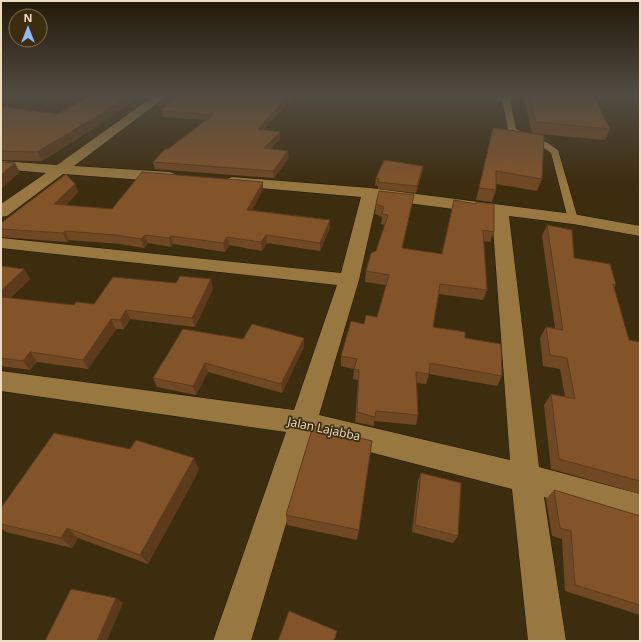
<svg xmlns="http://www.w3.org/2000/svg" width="641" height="642" font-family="'Open Sans',sans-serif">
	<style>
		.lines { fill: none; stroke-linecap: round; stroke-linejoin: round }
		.lane-casing { stroke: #201605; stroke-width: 1 }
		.street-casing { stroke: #201605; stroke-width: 1 }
		.lane { fill: #987840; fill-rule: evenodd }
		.street { fill: #987840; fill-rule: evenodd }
		.wall { fill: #714824 }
		.shaded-wall { fill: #5c3b1d }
		.building { fill: #83542a; stroke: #5c3b1d }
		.labels { text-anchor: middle; stroke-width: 3.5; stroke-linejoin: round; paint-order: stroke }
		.near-street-label { font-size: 12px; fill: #eedcc0; stroke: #3d2d0f }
	</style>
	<rect width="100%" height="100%" fill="#3d2d0f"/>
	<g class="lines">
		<g class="lane-casing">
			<path id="lane" d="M503,97H509L510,99L516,129L548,143L558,150L578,219L577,221H569L568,219L551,153C538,142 519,142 508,130L502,99Z"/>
		</g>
		<g class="street-casing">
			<g id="street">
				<path d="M155,95H168L74,166L170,172L175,174L178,177L175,180L170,182L63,174L7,216L1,217V204L46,173L1,169V161L57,165Z"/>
				<path d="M232,177L370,188L573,214L640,226V236L573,224L509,216L539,467L640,494V526L544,497L566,641H528L512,489L312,437L251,641H213L286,432L1,391V371L294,410L337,285L1,248V238L341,273L361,197L227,185L224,182L227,179ZM377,199L492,214L510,460L319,415L359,280Z"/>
			</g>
		</g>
		<use href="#lane" class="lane"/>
		<use href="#street" class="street"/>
	</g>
	<g class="wall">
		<path d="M92,95H141L102,123L42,161L1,160V106L57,114Z"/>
		<path d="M525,95H593L610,129L605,140L539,134L542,179L537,191L496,184V190L492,202L476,200L493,128L532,133L524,99Z"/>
		<path d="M293,98L263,130L280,132V139L270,149L289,158L274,178L155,169L153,162L168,149L205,120L163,117L161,111Z"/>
		<path d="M423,166L422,173L416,193L378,189V186L375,185L376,178Z"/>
		<path d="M263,182V190L252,210L330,220V228L320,251L267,243L262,251L229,245L225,252L173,244L171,247L148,243L144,248L120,244L69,240L67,242L1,237V223L75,184L78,192L66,205L112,209Z"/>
		<path d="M454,200L494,232L490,242L483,241L487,290L483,300L439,294L433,327L465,338L502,376L497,386L429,374L426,384L417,383L418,415L416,425L374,421V426L355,422L358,380L353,379L354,369L341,366V356L364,324L377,317L386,285L365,282L366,271L376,251L385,225L381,224L382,217L375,214L376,204L412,205L402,248L442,254Z"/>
		<path d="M547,225L574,258L616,285L614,288L629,340L640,342V494L551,469L544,405L551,394L565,397L560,369L543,366L540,338L546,327L555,328L542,236Z"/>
		<path d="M1,266L24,269L30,279L10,298L74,305L94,304L213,289L195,327L130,319L124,329H116L88,369L37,362L30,370L1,366Z"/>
		<path d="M304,338V347L282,393L208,372L196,395L157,387L153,378L243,339Z"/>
		<path d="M199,470L148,564L78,538L72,548L6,532L1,528V508Z"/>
		<path d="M421,473L458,536L453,543L412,532L418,481Z"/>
		<path d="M554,490L640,516V615L565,591L562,539L552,536L546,499Z"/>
		<path d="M286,515L359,530L357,540L287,525Z"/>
	</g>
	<g class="shaded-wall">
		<path d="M128,95H141L102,123L42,161L37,152Z"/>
		<path d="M290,95H293V98L258,135V129Z"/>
		<path d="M280,132V139L264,154V148Z"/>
		<path d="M288,151L289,158L274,178L273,171Z"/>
		<path d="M15,163L20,172L1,189V175Z"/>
		<path d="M423,166L422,173L416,193L417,186Z"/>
		<path d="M263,182V190L248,218L247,210Z"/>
		<path d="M75,184L78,192L58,212L54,204Z"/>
		<path d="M414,195L412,205L400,258L402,248Z"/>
		<path d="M330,220V228L320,251V243Z"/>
		<path d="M65,231L69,240L67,242L63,233Z"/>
		<path d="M145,235L148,243L144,248L141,239Z"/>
		<path d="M266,235L267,243L262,251L261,242Z"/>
		<path d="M171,236L173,244L171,247L169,238Z"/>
		<path d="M227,237L229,245L225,252L223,243Z"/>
		<path d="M24,269L30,279L2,305L1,304V291Z"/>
		<path d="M211,279L213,289L195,327L192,318Z"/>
		<path d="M126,310L130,319L124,329L120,320Z"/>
		<path d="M111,319L116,329L88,369L83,360Z"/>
		<path d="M304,338V347L282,393L281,384Z"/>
		<path d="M30,352L37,362L30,370L23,361Z"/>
		<path d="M205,363L208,372L196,395L193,386Z"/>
		<path d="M194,458L199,470L148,564L140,555Z"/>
		<path d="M67,528L78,538L72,548L61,538Z"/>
		<path d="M116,598L123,603L107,641H97Z"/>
	</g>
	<g class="building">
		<path d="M92,95H128L99,115L37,152L1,151V106L57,114Z"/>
		<path d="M179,95H290L258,129L280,132L264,148L288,151L273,171L153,162L165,149H168L213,115L161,111Z"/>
		<path d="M529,95H593L610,129L536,122Z"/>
		<path d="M493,128L538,134L544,136L542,179L496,171V190L479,188Z"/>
		<path d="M384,160L423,166L417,186L378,182L379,179L376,178Z"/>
		<path d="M1,162L15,163L1,175Z"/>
		<path d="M142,172L263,182L247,210L330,220L320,243L266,235L261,242L227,237L223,243L171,236L169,238L145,235L141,239L116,235L65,231L63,233L1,229V223L66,174L75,184L54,204L112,209Z"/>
		<path d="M379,191L414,195L402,248L442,254L454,200L476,204V202L494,204V232L483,230L487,290L440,284L433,327L465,332V338L501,344L502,376L430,363L429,374L416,372L418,415L376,411L375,417L357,412L359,370L354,369L357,359L341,356L351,321L364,324L366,315L377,317L389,275L366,271L371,253L376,251L388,215L382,214L384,207L376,204Z"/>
		<path d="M547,225L572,230L574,258L610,264L616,285L613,284L629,340L640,342V481L559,459L551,394L575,399L567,358L550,355L546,327L563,330Z"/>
		<path d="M1,266L24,269L1,291Z"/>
		<path d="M180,276L211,279L192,318L126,310L120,320L111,319L83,360L30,352L23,361L1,358V297L74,305L76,302L94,304L113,277L176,283Z"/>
		<path d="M252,324L304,338L281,384L205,363L193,386L153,378L183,329L243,339Z"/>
		<path d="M313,426L372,441L359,530L286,515Z"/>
		<path d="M54,433L130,449L136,440L194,458L140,555L67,528L61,538L1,524V508Z"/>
		<path d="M421,473L461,483L458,536L415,525Z"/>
		<path d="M554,490L640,516V605L575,585L571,531L560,528Z"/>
		<path d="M71,589L116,598L97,641H45Z"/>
		<path d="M289,611L337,631L334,641H278Z"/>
	</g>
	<linearGradient id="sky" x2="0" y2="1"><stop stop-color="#221908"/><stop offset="0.51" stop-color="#514c42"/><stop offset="1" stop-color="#514c42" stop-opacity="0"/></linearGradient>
	<rect width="641" height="185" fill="url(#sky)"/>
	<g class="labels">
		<g class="near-street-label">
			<text transform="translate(324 429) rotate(12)" y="4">Jalan Lajabba</text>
		</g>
	</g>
	<rect width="641" height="642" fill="none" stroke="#eedcc0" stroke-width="4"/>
	<g transform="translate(28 28)"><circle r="19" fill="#3d2d0f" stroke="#847356"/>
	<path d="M0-3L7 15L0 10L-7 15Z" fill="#8fb8fd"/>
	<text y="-6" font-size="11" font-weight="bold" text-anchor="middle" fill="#eedcc0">N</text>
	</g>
</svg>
